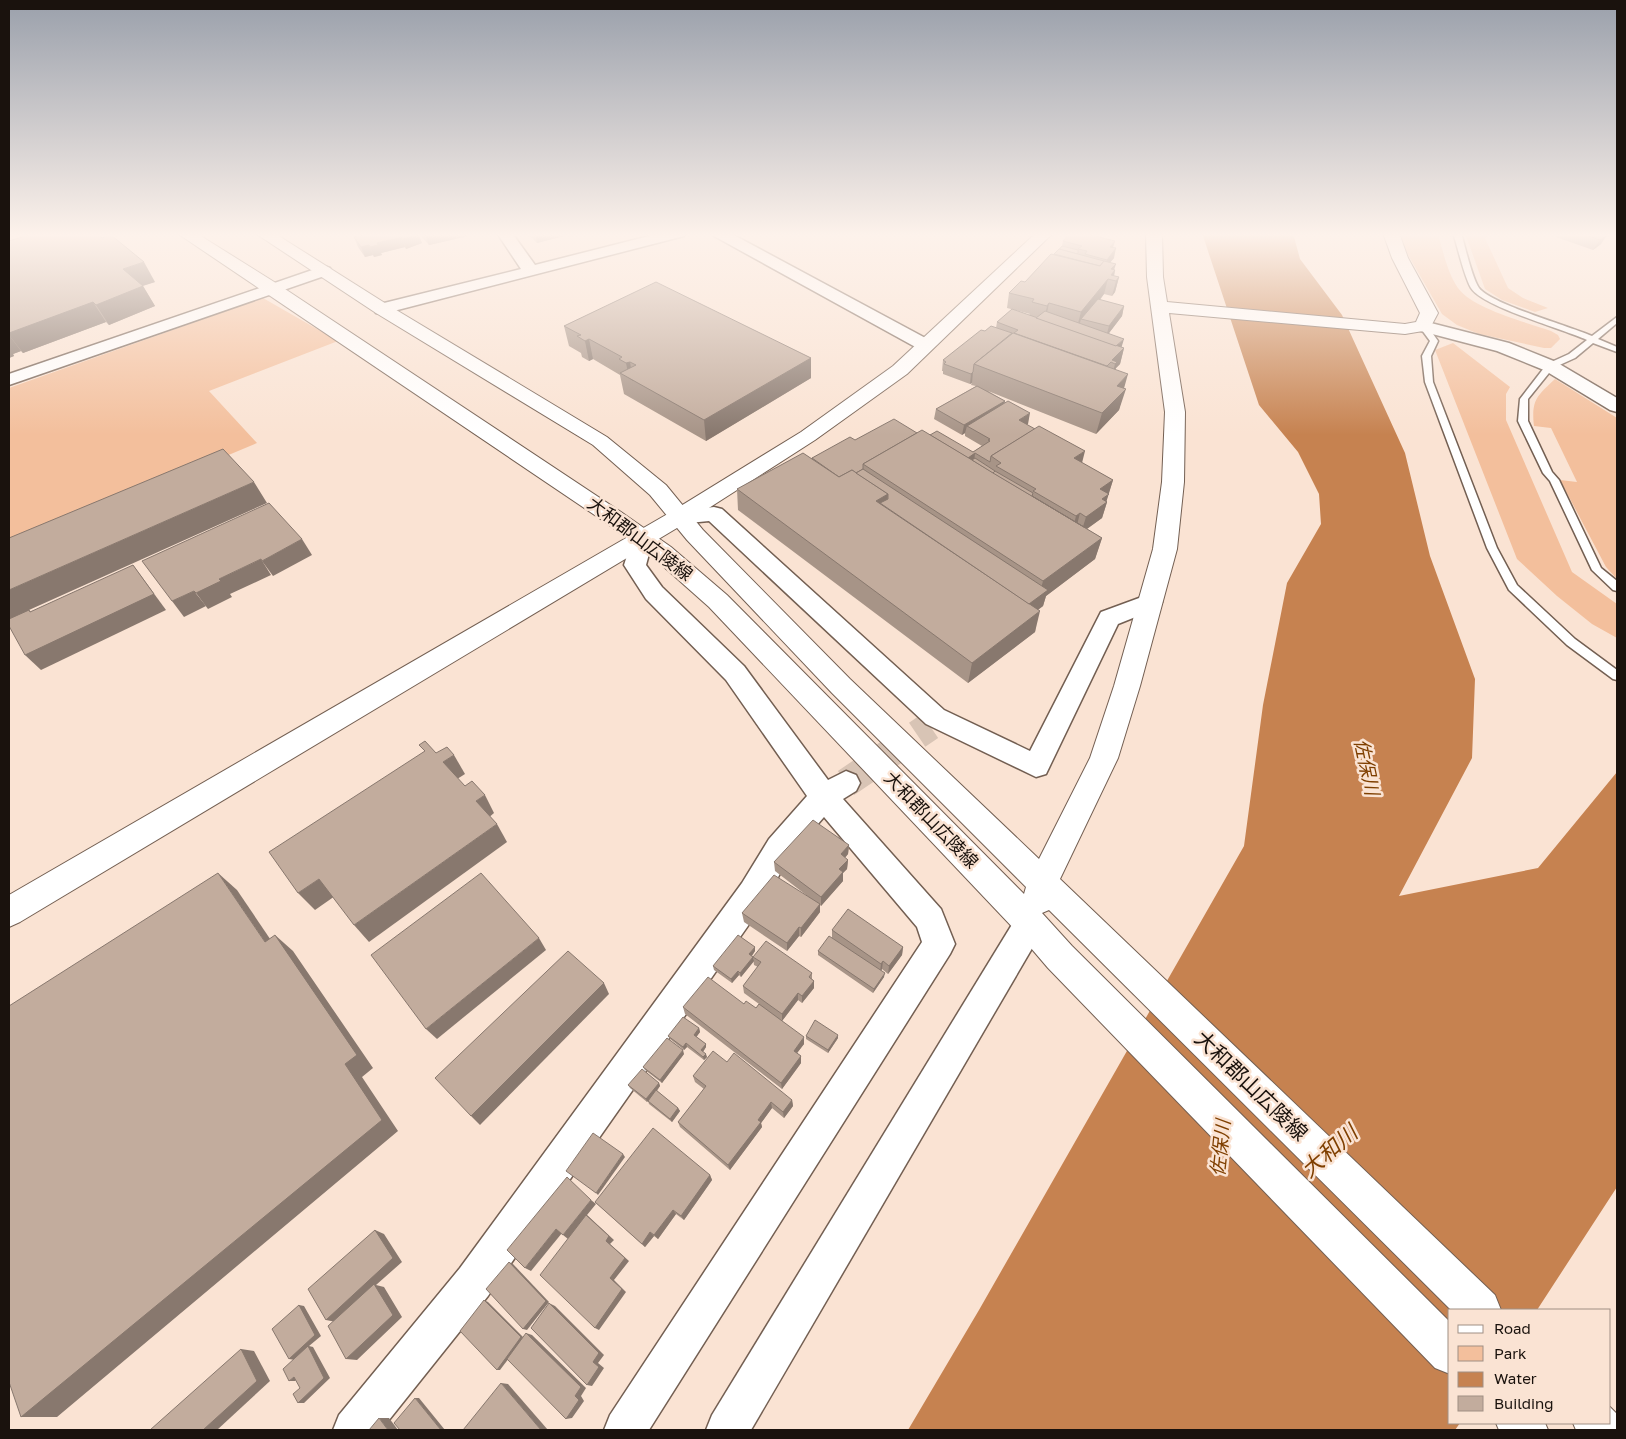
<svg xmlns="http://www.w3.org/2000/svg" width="1626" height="1439" font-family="'Golos Text','Noto Sans JP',sans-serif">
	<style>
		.green { fill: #f3bf9c }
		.water { fill: #c68250 }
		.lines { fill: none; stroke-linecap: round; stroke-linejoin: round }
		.minor-tunnel { stroke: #d8c4b5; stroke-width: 29; stroke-dasharray: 29 14; stroke-linecap: butt }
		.service-casing { stroke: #735f52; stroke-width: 3 }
		.minor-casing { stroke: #735f52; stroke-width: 3 }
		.tertiary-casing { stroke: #735f52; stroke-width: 2 }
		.secondary-casing { stroke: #735f52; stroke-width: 2 }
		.service { fill: #fff; fill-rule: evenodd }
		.minor { fill: #fff; fill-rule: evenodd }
		.tertiary { fill: #fff; fill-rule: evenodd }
		.secondary { fill: #fff; fill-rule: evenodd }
		.wall { fill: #a79487 }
		.shaded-wall { fill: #88786e }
		.building { fill: #c2ac9d; stroke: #88786e }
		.labels { text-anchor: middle; stroke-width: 5; stroke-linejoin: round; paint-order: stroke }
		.street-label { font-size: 18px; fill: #1a120d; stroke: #fae3d3 }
		.water-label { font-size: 19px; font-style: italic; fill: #7f3f00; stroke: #fae3d3 }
		.near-street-label { font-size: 21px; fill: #1a120d; stroke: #fae3d3 }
		.near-water-label { font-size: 22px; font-style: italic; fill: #7f3f00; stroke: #fae3d3 }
	</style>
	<rect width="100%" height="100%" fill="#fae3d3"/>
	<g class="green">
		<path d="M1400,233H1438C1442,249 1448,274 1458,288C1473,309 1526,322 1551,331L1558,335L1560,339L1551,348H1544L1479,334L1457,325L1442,314L1407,253Z"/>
		<path d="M1465,233H1492L1485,238L1508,288L1523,298L1548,308L1535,312L1502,300L1485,289Z"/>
		<path d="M263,298L338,341L209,391L257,443L9,547V388Z"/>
		<path d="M1453,343L1510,387L1506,394V420L1572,572L1617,604V638L1592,624L1557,596L1517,559L1435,350Z"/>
		<path d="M1555,379L1617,418V579L1606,567L1560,480L1577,482L1551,428L1534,426C1531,400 1537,396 1555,379Z"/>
	</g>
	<path class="water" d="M1202,233H1293L1300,259L1342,315L1405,453L1430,556L1475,679L1472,758L1399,896L1538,868L1617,772V1187L1537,1310H1450V1423H1460L1455,1430H908L979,1310L1244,846L1263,705L1287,583L1321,524L1319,494L1298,452L1259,405Z"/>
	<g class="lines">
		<path class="minor-tunnel" d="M846,783L930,726"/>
		<g class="service-casing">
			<g id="service">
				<path d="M1453,233H1461C1465,246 1472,278 1479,288C1491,304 1569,326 1592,336L1617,317V323L1598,339L1617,347V352L1593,343L1575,358L1553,368L1528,399V421L1552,472L1559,480L1601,568L1617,581V591L1613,590L1592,570L1550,481L1543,473L1518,421L1520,399L1547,364L1569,354L1587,340C1563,329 1483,307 1471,288C1464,276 1458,248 1453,233Z"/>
				<path d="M1420,324H1426L1438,341L1431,356L1433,382L1497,548L1517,585L1575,639L1617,670V680L1613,679L1567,645L1509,590L1487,548L1425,382L1422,356L1430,341L1419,326Z"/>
			</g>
		</g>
		<g class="minor-casing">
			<g id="minor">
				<path d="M497,233H512L535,265L661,233H686L684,236L382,314L376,313L374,309L376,305L521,269Z"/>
				<path d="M712,233H730L931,341L934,345L931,349L925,350L919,349L714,236Z"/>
				<path d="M324,266L330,268L332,271L330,274L9,385V374Z"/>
				<path d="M1423,321L1509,343L1556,362L1617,398V412L1610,410L1544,370L1497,351L1417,330L1414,326L1417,322Z"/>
				<path d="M714,507L722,509L944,710L1030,751L1101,612L1150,594L1158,596L1162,602L1158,608L1118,624L1046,774L1036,777L926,724L709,521L679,524L671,522L668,517L671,512Z"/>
				<path d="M642,532L650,534L653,539L646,565L662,587L744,666L828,780L846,771L856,775L860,783L856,791L843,799L941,909L955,944L950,954L649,1430H604L610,1415L922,942L917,927L824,817L789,857L764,903L488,1296L381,1430H333L339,1415L460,1268L742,883L769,839L807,796L726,680L646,599L624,565L634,534Z"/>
				<path d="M1030,909L1041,913L1045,923L1041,933L751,1430H706L712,1415L1019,913Z"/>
			</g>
		</g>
		<g class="tertiary-casing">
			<path id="tertiary" d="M1036,233H1053L907,374L815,440L687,522L20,922L9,927V895L671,512L801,432L893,366Z"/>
		</g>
		<g class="secondary-casing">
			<g id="secondary">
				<path d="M177,233H196L279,285L621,512L671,547L727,595L1024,894L1026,887L832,693L687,540L650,495L593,445L376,313L255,233H274L388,305L607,437L666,485L703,530L850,679L1039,859L1090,758L1114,686L1153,549L1162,482L1165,412L1147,277L1146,233H1162L1163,277L1167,302L1405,324L1416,322L1420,313L1392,258L1383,233H1399L1408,258L1438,313L1429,330L1405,334L1169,313L1185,412L1184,482L1177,549L1140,686L1118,758L1060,879L1495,1295L1501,1310H1451L1049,910L1042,913L1072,946L1450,1322V1374L1435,1368L1048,968L1019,934L709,607L655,559L605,522Z"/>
				<path d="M1610,1407L1617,1414V1430H1576L1573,1423H1610Z"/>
				<path d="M1496,1423H1545L1548,1430H1499Z"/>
			</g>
		</g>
		<use href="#service" class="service"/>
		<use href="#minor" class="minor"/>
		<use href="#tertiary" class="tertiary"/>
		<use href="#secondary" class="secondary"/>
	</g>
	<g class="wall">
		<path d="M418,233H473V235L429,245Z"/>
		<path d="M418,233L422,243L406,249L405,247L381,253L382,255L374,257L373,255L365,257L358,247L354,237Z"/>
		<path d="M527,233H563L564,236L537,243Z"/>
		<path d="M1558,233H1605L1601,244L1593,250L1556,237Z"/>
		<path d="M9,241L155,282L143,286L155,306L109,325L106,322L23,353L21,351L13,354L14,356L9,358Z"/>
		<path d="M1063,241L1113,248L1114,258L1110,262L1114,270H1115L1114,276L1119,277L1115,292L1112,296L1104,294L1100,300L1124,306L1122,316L1109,333L1122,348H1124L1120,364L1115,369L1124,388L1119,410L1096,434L988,391L1005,401L1004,404L1028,424L1027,425L1082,463L1113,480L1106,501L1107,502L1102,518L1087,529L1102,538L1095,559L1046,596L1043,606L1038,610L1035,632L968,683L738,510L737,489L855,440L917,433L930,435L973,452L982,446L965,436V433L962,435L934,419L936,409L976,386L971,385L972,383L970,384L943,374V371H942L943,360L985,331L996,328L997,322L1029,315L1030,314L1007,308L1009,293L1025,282L1054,254L1062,246Z"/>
		<path d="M564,326L811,358V378L706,441L624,394L620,375L593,359L589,361L582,357L581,353L569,346Z"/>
		<path d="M849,845L848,854L845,858L848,860L847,869L843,873V881L821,906L820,905V912L801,937L799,936L787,951L744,922L742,913L810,898L775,871L774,862Z"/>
		<path d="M832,930L903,947L902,955L888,974L882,969L881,971L884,977L873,993L818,955V951L843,946L832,938Z"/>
		<path d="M755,951L752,956L754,961L741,977L739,975L732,983L714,970L713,966Z"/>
		<path d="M753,957L812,973V979L814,981V988L802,1003L798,1000L782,1021L804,1044L797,1053L801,1056V1063L782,1089L685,1014L683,1007L744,1004L756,1008L759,1004L744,993L743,986L758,967L754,965Z"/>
		<path d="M699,1028L700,1032L696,1037L706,1044V1047L703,1052L707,1057L704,1060L687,1047L684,1050L670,1039L668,1036Z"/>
		<path d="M806,1036L838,1038L828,1053L806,1039Z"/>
		<path d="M684,1054L662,1083L645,1070L643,1067Z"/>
		<path d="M727,1062L792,1100L793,1106L784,1118L772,1108L761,1123L762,1127L730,1170L680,1127L678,1122L704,1089L695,1082L693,1076Z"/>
		<path d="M659,1083L660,1086L657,1091L678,1108L680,1111L672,1122L649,1104L648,1101L647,1102L630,1088L628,1085Z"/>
		<path d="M710,1175L712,1180L684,1220L676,1214L658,1239L654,1236L645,1247L595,1202Z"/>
	</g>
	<g class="shaded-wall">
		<path d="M435,233H473V235L429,245L425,235Z"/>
		<path d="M535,233H563L564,236L537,243Z"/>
		<path d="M570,233H583L571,237Z"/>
		<path d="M418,234L422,243L406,249L403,239Z"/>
		<path d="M1608,234L1601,244L1593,250L1600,240Z"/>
		<path d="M402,237L405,247L381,253L382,255L374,257L370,247L377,243Z"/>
		<path d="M1115,241L1112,251L1110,247Z"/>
		<path d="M369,245L373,255L365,257L361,247Z"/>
		<path d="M1116,248L1114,258L1104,270L1107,260Z"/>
		<path d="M144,262L155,282L135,288L123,269Z"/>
		<path d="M1116,264L1113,273L1115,270L1113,281L1111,269Z"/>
		<path d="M1119,277L1115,292L1112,296L1116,281Z"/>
		<path d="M1108,279L1104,294L1084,319H1081L1080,323L1077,327L1081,312Z"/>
		<path d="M143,286L155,306L109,325L96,305Z"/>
		<path d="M93,302L106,322L23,353L9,335V333Z"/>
		<path d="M1049,303L1046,318L1044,321L1047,306Z"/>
		<path d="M1124,306L1122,316L1106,337L1109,326Z"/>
		<path d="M9,335L21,351L13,354L14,356L9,358Z"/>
		<path d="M589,339L593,359L589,361L585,341Z"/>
		<path d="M1124,339L1121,349H1113Z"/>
		<path d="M1124,348L1120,364L1116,368L1113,378L1111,380L1115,364L1112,360Z"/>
		<path d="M811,358V378L706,441L704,420Z"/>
		<path d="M630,362L633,381L629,378L626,363Z"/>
		<path d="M973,372L972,383L970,384L971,374Z"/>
		<path d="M1128,374L1123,392L1126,389L1119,410L1096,434L1102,413L1117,386Z"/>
		<path d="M1005,401L1003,411L967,426L965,433L962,435L964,425Z"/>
		<path d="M1030,413L1028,424L1016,431L1019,420Z"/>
		<path d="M1085,451L1081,467L1074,458Z"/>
		<path d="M975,453L974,464L959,463Z"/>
		<path d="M1113,480L1106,503L1107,502L1102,518L1081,533L1086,517L1100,489Z"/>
		<path d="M254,482L267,503L29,610L44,626L9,619V590Z"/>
		<path d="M888,494L886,513L876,501Z"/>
		<path d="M1080,513L1076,529L1072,532L1076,516Z"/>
		<path d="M1102,538L1095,559L1046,596L1043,606L1021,622L1025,607L1039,596L1043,581Z"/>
		<path d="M302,539L312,555L273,576L262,561Z"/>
		<path d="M261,559L271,575L230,594L232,597L208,609L196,593L219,579Z"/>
		<path d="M133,565L166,610L41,670L25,655Z"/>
		<path d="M194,591L206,606L184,617L172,601Z"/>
		<path d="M1040,611L1035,632L968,683L972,663Z"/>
		<path d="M454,755L465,774L454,781L443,762Z"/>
		<path d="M485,795L494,813L487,819L476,801Z"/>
		<path d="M497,824L507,842L369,942L354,925Z"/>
		<path d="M849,845L848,854L840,863L841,854Z"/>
		<path d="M848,860L847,869L843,873V881L821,906V897L839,869Z"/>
		<path d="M218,873L237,890L283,958L265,942Z"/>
		<path d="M319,879L335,896L315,910L298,893Z"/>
		<path d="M820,904V912L801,937V928Z"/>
		<path d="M799,927V936L787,951V943Z"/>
		<path d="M275,935L293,951L373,1068L362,1077L398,1131L57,1417H21L345,1064Z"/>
		<path d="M539,938L546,950L437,1039L426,1029Z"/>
		<path d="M755,947V951L750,958L749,954Z"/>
		<path d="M903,947L902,955L888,974L889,966Z"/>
		<path d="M753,957L754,961L741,977L740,973Z"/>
		<path d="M883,961L882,969L880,972L881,964Z"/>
		<path d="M738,971L739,975L732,983L731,979Z"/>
		<path d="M885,973L884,977L873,993L874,989Z"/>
		<path d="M814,981V988L802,1003V996Z"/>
		<path d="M604,983L609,994L480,1125L471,1116Z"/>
		<path d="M798,993V1000L782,1021V1014Z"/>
		<path d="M699,1028L700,1032L695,1039L694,1035Z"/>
		<path d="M838,1035V1038L828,1053V1050Z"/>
		<path d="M804,1037V1044L794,1057V1051Z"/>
		<path d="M686,1043L687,1047L684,1050L683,1047Z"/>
		<path d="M706,1044V1047L702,1053L701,1050Z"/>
		<path d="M683,1050L684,1054L662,1083L660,1080Z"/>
		<path d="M706,1054L707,1057L704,1060L703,1057Z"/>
		<path d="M801,1056V1063L782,1089L781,1083Z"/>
		<path d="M659,1083L660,1086L647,1102L646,1099Z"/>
		<path d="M792,1100L793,1106L784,1118L783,1112Z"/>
		<path d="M771,1102L772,1108L761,1123L762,1127L730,1170L728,1165L758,1120Z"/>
		<path d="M678,1108L680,1111L672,1122L670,1119Z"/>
		<path d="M623,1154L625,1157L598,1195L596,1193Z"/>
		<path d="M710,1175L712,1180L684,1220L681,1216Z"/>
		<path d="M591,1200L596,1204L587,1215L614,1240L610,1244L629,1261L614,1280L626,1292L599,1330L595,1328L568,1239L563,1235Z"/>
		<path d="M673,1210L676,1214L658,1239L654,1235Z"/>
		<path d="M556,1229L562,1233L531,1271L525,1268Z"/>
		<path d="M375,1230L384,1234L402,1262L376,1285L384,1287L402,1317L357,1360L346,1359L336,1322L326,1320Z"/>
		<path d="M650,1232L654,1236L645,1247L642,1244Z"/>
		<path d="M509,1262L513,1264L549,1302L527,1330L523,1329Z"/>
		<path d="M484,1300L488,1302L524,1338L500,1370H497Z"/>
		<path d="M549,1303L555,1306L604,1355L598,1363L604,1368L592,1386L587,1385L593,1362Z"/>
		<path d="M299,1305L304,1306L321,1336L309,1346L313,1347L330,1378L304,1403H298L324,1378L295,1360L289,1359Z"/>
		<path d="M526,1333L532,1335L586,1388L581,1396L584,1401L572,1418L566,1419Z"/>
		<path d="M241,1349L254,1351L270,1381L217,1430H203Z"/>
		<path d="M294,1377H300L295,1381H289Z"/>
		<path d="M501,1383L508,1384L548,1430H541Z"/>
		<path d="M415,1398H419L445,1430H441Z"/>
		<path d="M379,1418H389L398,1430H388Z"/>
	</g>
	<g class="building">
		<path d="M35,233H96L102,238L111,235L144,262L123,269L143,286L96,305L93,302L9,333V241Z"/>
		<path d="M373,233H418V234L403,239L402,237L377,243L378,245L370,247L369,245L361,247L354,237Z"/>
		<path d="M423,233H435L425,235Z"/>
		<path d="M1070,233H1082L1115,241L1110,247L1116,248L1107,260L1085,254L1087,251L1078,249L1082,246L1063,241Z"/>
		<path d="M1580,233H1605L1608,234L1600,240Z"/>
		<path d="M1062,246L1078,250V253L1077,254L1059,249L1058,251Z"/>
		<path d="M1059,249L1104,261L1100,266L1054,254Z"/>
		<path d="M1051,254L1100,266L1104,261L1116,264L1111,269L1115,270L1111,275L1119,277L1116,281L1108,279L1081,312L1049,303L1047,306L1032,302L1034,299L1009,293L1021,281L1025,282Z"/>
		<path d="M656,282L811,358L704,420L620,373L636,365L630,362L626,363L619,359L622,357L589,339L585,341L577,336L581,335L564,326Z"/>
		<path d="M1098,299L1124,306L1109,326L1081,319Z"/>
		<path d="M1012,309L1124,348L1112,360L1117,362L1115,364L1111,362L1107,366L1014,333L1018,330L997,322Z"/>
		<path d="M1045,311L1124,339L1116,346L1036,318Z"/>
		<path d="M991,326L1012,333L974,364L973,372L971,374L944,364L946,362L943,360L981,330L985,331Z"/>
		<path d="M1013,333L1128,374L1117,386L1126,389L1102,413L974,364Z"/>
		<path d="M977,386L1005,401L964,425L936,409Z"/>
		<path d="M1008,401L1030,413L1019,420L1035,429L991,456L990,462L975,453L968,458L930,435L937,431L973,452L990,441L988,440L990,439L967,426Z"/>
		<path d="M894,419L917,433L863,464V469L856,473L852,470L839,477L812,458L850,437L855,440Z"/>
		<path d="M1039,426L1085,451L1074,458L1113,480L1100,489L1109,494L1102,499L1107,502L1086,517L1080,513L1076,516L1033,491L1036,489L996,466L1001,463L991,456Z"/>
		<path d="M922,430L1102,538L1043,581L863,464Z"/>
		<path d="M223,449L254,482L9,590V538Z"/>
		<path d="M803,453L839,477L852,470L888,494L876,501L1040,611L972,663L737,489Z"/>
		<path d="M975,458L995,471L993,473L972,460Z"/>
		<path d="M863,469L1048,590L1029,604L880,503L888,499V494L856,473Z"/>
		<path d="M995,471L1033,493L1032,496L1084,527L993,473Z"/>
		<path d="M269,503L302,539L262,561L261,559L219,579L221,581L196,593L194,591L172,601L142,561Z"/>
		<path d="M133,565L154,594L25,655L9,626V619L29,610L30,612Z"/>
		<path d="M425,741L436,753L447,747L454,755L443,762L465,786L472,781L485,795L476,801L497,824L354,925L319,879L298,893L269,852L425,751L419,745Z"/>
		<path d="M813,820L849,845L841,854L848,860L839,869L843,872L821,897L774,862Z"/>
		<path d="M218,873L265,942L275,935L357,1055L345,1064L382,1120L21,1417L9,1382V1006Z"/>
		<path d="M481,873L539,938L426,1029L371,955Z"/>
		<path d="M774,875L820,904L801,928L799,927L787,943L742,913Z"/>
		<path d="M848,909L903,947L889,966L883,961L881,964L832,930Z"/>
		<path d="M738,935L755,947L749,954L753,957L740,973L738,971L731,979L713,966Z"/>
		<path d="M829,936L885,973L874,989L818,951Z"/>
		<path d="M766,941L812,973L809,977L814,981L802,996L798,993L782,1014L743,986L761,962L753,957Z"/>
		<path d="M568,951L604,983L471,1116L435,1078Z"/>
		<path d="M708,977L744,1004L746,1001L756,1008L759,1004L804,1037L794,1051L801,1056L781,1083L683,1007Z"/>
		<path d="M683,1017L699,1028L694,1035L706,1044L701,1050L706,1054L703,1057L686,1043L683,1047L668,1036Z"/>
		<path d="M815,1020L838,1035L828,1050L806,1036Z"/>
		<path d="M667,1038L683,1050L660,1080L643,1067Z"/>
		<path d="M713,1051L727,1062L734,1053L792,1100L783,1112L771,1102L758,1120L761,1122L728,1165L678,1122L706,1086L693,1076Z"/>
		<path d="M642,1069L659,1083L646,1099L628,1085Z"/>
		<path d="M656,1090L678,1108L670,1119L648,1101Z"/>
		<path d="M653,1128L710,1175L681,1216L673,1210L654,1235L650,1232L642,1244L595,1202Z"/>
		<path d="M593,1133L623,1154L596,1193L566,1171Z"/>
		<path d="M567,1177L591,1200L563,1235L556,1229L525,1268L507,1250Z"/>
		<path d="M586,1215L609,1236L606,1241L625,1258L610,1278L622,1289L595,1328L540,1275Z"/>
		<path d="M375,1230L393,1258L326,1320L308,1289Z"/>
		<path d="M509,1262L546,1301L523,1329L486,1289Z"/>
		<path d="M374,1284L393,1315L346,1359L328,1326Z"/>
		<path d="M484,1300L521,1337L497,1370L460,1331Z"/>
		<path d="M549,1303L599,1353L593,1362L599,1367L587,1385L531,1328Z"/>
		<path d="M299,1305L315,1335L289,1359L272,1329Z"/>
		<path d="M526,1333L581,1387L575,1396L579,1400L566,1419L507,1359Z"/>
		<path d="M308,1346L324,1378L298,1403L293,1394L300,1388L294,1377L289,1381L283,1369Z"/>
		<path d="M241,1349L257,1381L203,1430H150Z"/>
		<path d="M501,1383L541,1430H463Z"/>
		<path d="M415,1398L441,1430H400L394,1423Z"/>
		<path d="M379,1418L388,1430H369Z"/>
	</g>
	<linearGradient id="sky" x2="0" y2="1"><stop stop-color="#9aa0ab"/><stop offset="0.54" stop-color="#fdf2eb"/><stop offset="1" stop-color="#fdf2eb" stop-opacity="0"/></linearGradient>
	<rect width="1626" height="435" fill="url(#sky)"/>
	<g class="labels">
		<g class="street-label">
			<text transform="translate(640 539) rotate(37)" y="6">大和郡山広陵線</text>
			<text transform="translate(931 820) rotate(46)" y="6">大和郡山広陵線</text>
		</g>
		<g class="water-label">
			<text transform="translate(1367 767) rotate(78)" y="7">佐保川</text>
			<text transform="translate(1220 1148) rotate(-84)" y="7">佐保川</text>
		</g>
		<g class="near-street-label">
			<text transform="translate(1251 1086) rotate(44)" y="7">大和郡山広陵線</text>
		</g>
		<g class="near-water-label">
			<text transform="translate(1329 1151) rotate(-41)" y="8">大和川</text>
		</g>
	</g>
	<rect width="1626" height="1439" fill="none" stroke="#1a120d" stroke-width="20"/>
	<rect x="1448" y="1309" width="162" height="115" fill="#fae3d3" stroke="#a08f84"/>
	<rect x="1458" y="1325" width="25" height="8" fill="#ffffff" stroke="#a08f84"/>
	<text x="1494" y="1334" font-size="15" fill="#1a120d">Road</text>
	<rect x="1458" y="1346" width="25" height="15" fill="#f3bf9c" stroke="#a08f84"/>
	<text x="1494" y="1359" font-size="15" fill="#1a120d">Park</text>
	<rect x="1458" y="1372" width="25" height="15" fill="#c68250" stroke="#a08f84"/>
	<text x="1494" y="1384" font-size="15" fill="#1a120d">Water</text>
	<rect x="1458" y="1396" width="25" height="15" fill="#c2ac9d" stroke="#a08f84"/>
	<text x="1494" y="1409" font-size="15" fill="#1a120d">Building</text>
</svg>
